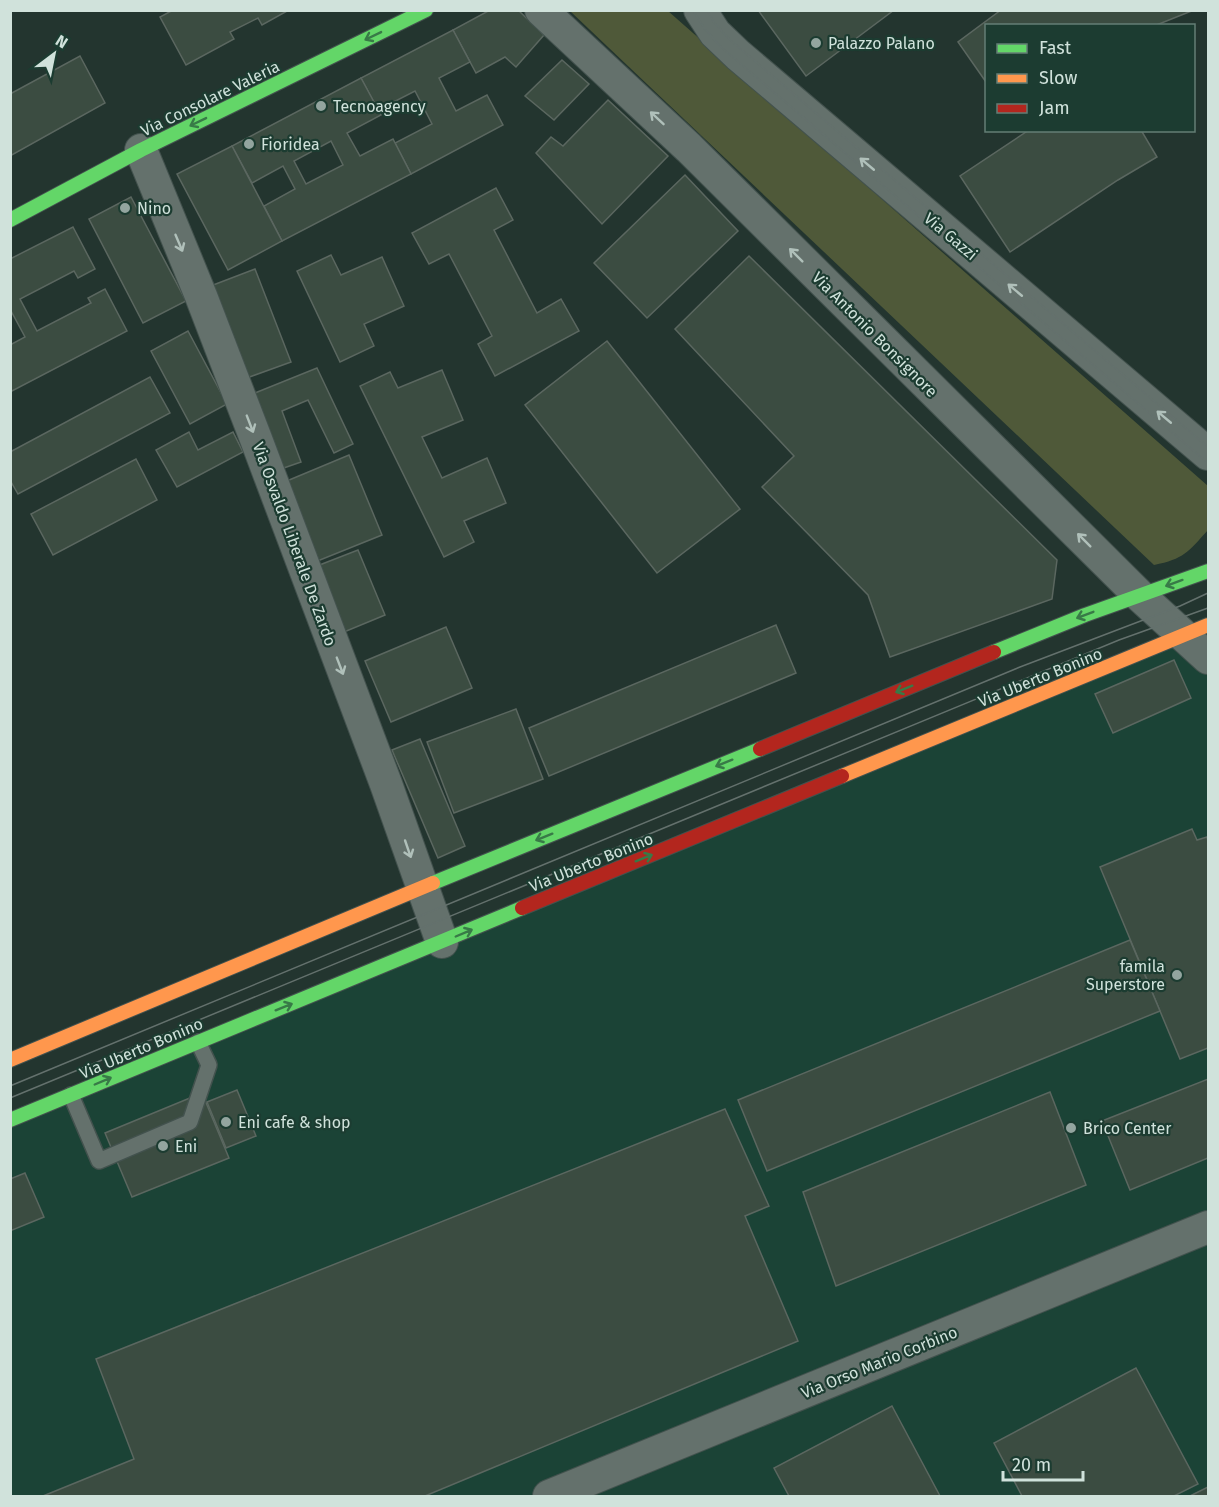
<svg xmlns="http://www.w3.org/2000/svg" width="1219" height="1507" font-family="'Fira Sans',sans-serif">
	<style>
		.built { fill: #1b4336 }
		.green { fill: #4f5939 }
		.building { fill: #3b4c41; stroke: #5b6760; stroke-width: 1.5; fill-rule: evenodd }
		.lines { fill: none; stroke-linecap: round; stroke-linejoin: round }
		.lane-casing { stroke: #43524e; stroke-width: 18 }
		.street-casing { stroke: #43524e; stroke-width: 34 }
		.fast-casing { stroke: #43524e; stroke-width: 16 }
		.slow-casing { stroke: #43524e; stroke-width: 16 }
		.jam-casing { stroke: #43524e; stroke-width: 16 }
		.lane { stroke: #64716c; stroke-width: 15 }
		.street { stroke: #64716c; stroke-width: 32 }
		.fast { stroke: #63d668; stroke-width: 14 }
		.slow { stroke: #ff974d; stroke-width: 14 }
		.jam { stroke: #b3261e; stroke-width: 14 }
		.tram { stroke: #64716d; stroke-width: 1.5 }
		.oneway { stroke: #387a47 }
		.oneway2 { stroke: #b0c0ba }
		.poi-dot { fill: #93a59f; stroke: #1c3c31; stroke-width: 2 }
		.labels { text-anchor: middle; stroke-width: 4.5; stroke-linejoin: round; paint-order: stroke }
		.poi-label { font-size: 16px; fill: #d0e2db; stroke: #1c3c31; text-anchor: start }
		.street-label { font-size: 16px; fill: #d0e2db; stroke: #1c3c31 }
	</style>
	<rect width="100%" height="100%" fill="#23352f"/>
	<path class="built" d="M1187,629L1208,648V1496H11V1113Z"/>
	<path class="green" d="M570,11H668L1208,486V530C1188,552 1184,559 1154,565Z"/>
	<g class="building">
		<path d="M173,10H289L262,25L258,18L230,32L234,39L186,65L160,17Z"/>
		<path d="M490,10H518L544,35L516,67L505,57L476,73L453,30Z"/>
		<path d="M758,10H894L806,76Z"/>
		<path d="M1001,10H1194L1154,26H986V82L958,42Z"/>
		<path d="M453,30L470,62L439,78L456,111L487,95L503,125L411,174L395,143L432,124L415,91L378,110L361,78Z"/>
		<path d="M80,56L105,103L10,156V94Z"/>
		<path d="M562,60L589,84L554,120L525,96Z"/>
		<path d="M361,78L381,115L347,133L360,156L393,139L411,174L282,241L264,206L295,189L283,166L252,183L232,146ZM331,141L343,165L306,184L294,161Z"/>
		<path d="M608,100L668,156L602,224L536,153L551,137L563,146Z"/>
		<path d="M1029,130H1141L1157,157L1118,180L1010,252L960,176Z"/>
		<path d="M232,146L282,241L228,270L177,174Z"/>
		<path d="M685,175L738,231L647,318L594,263Z"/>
		<path d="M496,188L513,220L494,230L537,313L561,299L579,331L495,376L478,344L492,336L449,254L429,264L412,233Z"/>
		<path d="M131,197L186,301L143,323L89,219Z"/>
		<path d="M73,227L95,269L78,278L74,271L20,299L37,331L91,303L88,298L105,289L127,331L10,392V345L25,337L10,309V259Z"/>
		<path d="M331,255L341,275L382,257L404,306L364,324L374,346L340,362L297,271Z"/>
		<path d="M749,256L1057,560L1052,599L890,657L868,595L762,487L794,456L675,329Z"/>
		<path d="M255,269L291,362L244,379L208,287Z"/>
		<path d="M188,331L227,404L190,424L151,351Z"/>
		<path d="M607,341L740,509L657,573L525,405Z"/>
		<path d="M317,368L353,444L334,453L308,400L282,411L301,462L278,470L250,395Z"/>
		<path d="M442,370L463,420L422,437L442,478L487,458L506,503L464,521L474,542L444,557L360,386L390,372L398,388Z"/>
		<path d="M150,377L170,413L18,494L10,480V452Z"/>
		<path d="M189,432L198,450L233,432L243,452L177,487L156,450Z"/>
		<path d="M349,455L382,535L315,562L282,483Z"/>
		<path d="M136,459L157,500L53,555L31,514Z"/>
		<path d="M358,550L385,615L344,632L317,566Z"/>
		<path d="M776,625L796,673L549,776L529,728Z"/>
		<path d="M446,627L472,688L391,722L365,661Z"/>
		<path d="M1174,660L1191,698L1113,733L1095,694Z"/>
		<path d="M516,709L543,779L454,813L427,742Z"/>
		<path d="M420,739L465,846L438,858L392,750Z"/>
		<path d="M1192,829L1197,840L1207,837L1208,841V1048L1180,1059L1100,867Z"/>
		<path d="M1130,940L1160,1011L767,1171L738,1100Z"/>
		<path d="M1208,1079V1158L1130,1190L1102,1121Z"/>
		<path d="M237,1090L256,1136L226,1148L207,1102Z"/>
		<path d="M1050,1092L1086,1185L836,1286L803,1192Z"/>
		<path d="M202,1093L229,1158L132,1197L105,1133Z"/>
		<path d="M725,1109L769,1206L745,1216L798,1341L425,1496H43L134,1459L96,1359Z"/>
		<path d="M25,1173L44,1217L10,1231V1179Z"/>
		<path d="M1136,1368L1198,1484L1174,1496H1022L994,1443Z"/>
		<path d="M892,1406L940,1496H789L774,1468Z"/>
		<path d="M1208,1487V1496H1190Z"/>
	</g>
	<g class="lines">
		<g class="lane-casing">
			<path id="lane" d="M71,1095L99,1161L190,1122L209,1065L198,1042"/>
		</g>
		<g class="street-casing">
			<g id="street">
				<path d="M541,10L689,148L1140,596L1208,658"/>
				<path d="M700,10L715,33L738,55L1208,454"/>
				<path d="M141,150L201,296L256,439L386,784L442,942"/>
				<path d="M549,1496L1208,1227"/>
			</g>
		</g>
		<g class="fast-casing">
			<g id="fast">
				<path d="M10,220L141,150L426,10"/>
				<path d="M994,652L1085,615L1208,571"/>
				<path d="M433,883L760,749"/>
				<path d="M10,1120L522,908"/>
			</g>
		</g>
		<g class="slow-casing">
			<g id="slow">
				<path d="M842,776L1208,625"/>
				<path d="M10,1060L433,883"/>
			</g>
		</g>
		<g class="jam-casing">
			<g id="jam">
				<path d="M760,749L994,652"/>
				<path d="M522,908L842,776"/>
			</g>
		</g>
		<use href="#lane" class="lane"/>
		<use href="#street" class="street"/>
		<use href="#fast" class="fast"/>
		<use href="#slow" class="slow"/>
		<use href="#jam" class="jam"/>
		<g class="tram">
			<path d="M693,10L704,28L721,47L1208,463"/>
			<path d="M707,10L713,21L729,39L1208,447"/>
			<path d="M10,1086L1020,667L1180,606L1208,593"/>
			<path d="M10,1098L1119,640L1208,608"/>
		</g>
	</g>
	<defs><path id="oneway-shaft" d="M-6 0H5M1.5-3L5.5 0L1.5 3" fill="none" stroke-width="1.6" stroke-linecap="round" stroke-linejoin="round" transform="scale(1.5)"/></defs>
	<g class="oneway">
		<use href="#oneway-shaft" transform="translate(373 36) rotate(154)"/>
		<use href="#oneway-shaft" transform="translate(198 122) rotate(154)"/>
		<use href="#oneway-shaft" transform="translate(1174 583) rotate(160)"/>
		<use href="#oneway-shaft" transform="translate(1085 615) rotate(159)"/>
		<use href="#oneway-shaft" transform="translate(904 689) rotate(158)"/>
		<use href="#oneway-shaft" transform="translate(724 763) rotate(158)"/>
		<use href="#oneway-shaft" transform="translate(544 837) rotate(158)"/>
		<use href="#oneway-shaft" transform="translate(644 858) rotate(-22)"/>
		<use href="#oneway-shaft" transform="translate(464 933) rotate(-23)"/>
		<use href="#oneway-shaft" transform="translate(284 1007) rotate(-22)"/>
		<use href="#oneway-shaft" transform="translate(103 1081) rotate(-23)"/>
	</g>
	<g class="oneway2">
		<use href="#oneway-shaft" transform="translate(657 118) rotate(-137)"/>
		<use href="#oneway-shaft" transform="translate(867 164) rotate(-140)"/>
		<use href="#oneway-shaft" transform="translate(179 243) rotate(67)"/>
		<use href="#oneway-shaft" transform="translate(796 255) rotate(-135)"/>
		<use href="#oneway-shaft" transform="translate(1015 290) rotate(-140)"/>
		<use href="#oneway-shaft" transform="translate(1164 417) rotate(-140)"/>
		<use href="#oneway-shaft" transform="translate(250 424) rotate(69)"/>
		<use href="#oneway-shaft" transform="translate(1084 540) rotate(-135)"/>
		<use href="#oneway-shaft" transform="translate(340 666) rotate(69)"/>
		<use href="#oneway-shaft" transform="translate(408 849) rotate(71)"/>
	</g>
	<g class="poi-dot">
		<circle cx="816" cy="43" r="6"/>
		<circle cx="321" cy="106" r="6"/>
		<circle cx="249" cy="144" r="6"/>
		<circle cx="125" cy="208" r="6"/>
		<circle cx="1177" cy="975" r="6"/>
		<circle cx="226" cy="1122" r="6"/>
		<circle cx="1071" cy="1128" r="6"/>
		<circle cx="163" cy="1146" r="6"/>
	</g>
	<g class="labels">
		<g class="poi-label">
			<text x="828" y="49">Palazzo Palano</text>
			<text x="333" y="112">Tecnoagency</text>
			<text x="261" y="150">Fioridea</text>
			<text x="137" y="214">Nino</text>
			<text x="1165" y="972" text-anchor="end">famila<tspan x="1165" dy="18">Superstore</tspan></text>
			<text x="238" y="1128">Eni cafe &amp; shop</text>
			<text x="1083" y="1134">Brico Center</text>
			<text x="175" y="1152">Eni</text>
		</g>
		<g class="street-label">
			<text transform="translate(210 98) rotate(-26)" y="6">Via Consolare Valeria</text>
			<text transform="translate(951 236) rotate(40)" y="6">Via Gazzi</text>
			<text transform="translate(875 334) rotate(45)" y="6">Via Antonio Bonsignore</text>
			<text transform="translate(295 544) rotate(70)" y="6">Via Osvaldo Liberale De Zardo</text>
			<text transform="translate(1040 677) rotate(-22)" y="6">Via Uberto Bonino</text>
			<text transform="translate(591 862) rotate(-22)" y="6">Via Uberto Bonino</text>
			<text transform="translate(141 1048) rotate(-23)" y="6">Via Uberto Bonino</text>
			<text transform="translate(879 1362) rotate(-22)" y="6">Via Orso Mario Corbino</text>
		</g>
	</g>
	<rect width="1219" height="1507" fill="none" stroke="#d0e2db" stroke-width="24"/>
	<rect x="985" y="24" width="210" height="108" fill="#1c3c31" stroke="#647e75" stroke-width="1.5"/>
	<rect x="997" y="44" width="30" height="9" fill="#63d668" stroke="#647e75" stroke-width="1.5"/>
	<text x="1039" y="54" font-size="18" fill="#d0e2db">Fast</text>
	<rect x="997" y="74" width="30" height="9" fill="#ff974d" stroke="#647e75" stroke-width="1.5"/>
	<text x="1039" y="84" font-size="18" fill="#d0e2db">Slow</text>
	<rect x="997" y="104" width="30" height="9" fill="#b3261e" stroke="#647e75" stroke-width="1.5"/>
	<text x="1039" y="114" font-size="18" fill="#d0e2db">Jam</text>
	<g transform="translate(54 54) rotate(32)" stroke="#1c3c31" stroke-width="4.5" paint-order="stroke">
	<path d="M0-4.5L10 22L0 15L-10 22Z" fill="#d0e2db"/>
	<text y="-9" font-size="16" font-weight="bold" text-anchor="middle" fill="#d0e2db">N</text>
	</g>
	<path d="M1003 1471v9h80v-9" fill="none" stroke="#d0e2db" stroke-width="3"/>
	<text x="1012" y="1471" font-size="18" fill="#d0e2db" stroke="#1c3c31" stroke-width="4.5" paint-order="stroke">20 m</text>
</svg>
